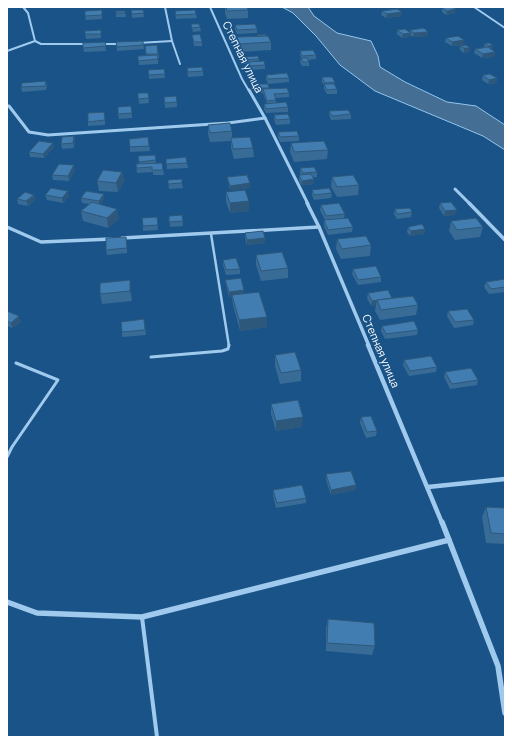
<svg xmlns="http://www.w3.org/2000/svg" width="512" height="744" font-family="Manrope,sans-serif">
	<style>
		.water { fill: #446e94; stroke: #92c6ef }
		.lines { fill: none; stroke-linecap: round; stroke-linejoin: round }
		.service-far2 { stroke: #a0caed; stroke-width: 2.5 }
		.service-far1 { stroke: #a0caed; stroke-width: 3 }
		.service { stroke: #a0caed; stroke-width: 4 }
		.minor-far4 { stroke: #a0caed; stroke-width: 2 }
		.minor-far3 { stroke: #a0caed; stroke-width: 3 }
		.minor-far2 { stroke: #a0caed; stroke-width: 3.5 }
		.minor-far1 { stroke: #a0caed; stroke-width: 4.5 }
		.minor { stroke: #a0caed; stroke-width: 5.5 }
		.wall { fill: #386c97 }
		.shaded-wall { fill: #2e587b }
		.building { fill: #417db0; stroke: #2e587b }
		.labels { text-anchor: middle; stroke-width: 3; stroke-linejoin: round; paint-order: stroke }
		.street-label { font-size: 11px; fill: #fff; stroke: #195387 }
	</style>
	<rect width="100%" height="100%" fill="#195387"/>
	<path class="water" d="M282,7H308L314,16L337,33L371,41L378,56L380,67L405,82L447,102L476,106L505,125V150L483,136L375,91L340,65L316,36L293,13Z"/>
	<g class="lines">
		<path class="service-far2" d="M211,234L229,346"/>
		<g class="service-far1">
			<path d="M151,357L222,351L228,349L229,345"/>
			<path d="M7,457L12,447L58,380L16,363"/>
		</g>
		<path class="service" d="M142,617L157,737"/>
		<g class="minor-far4">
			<path d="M23,7L28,13L35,41"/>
			<path d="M165,7L172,41L180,64"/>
			<path d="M210,7L242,79L249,91"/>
			<path d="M474,7L505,28"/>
			<path d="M138,43L172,41"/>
			<path d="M102,44H121"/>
			<path d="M7,51L35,41L41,44H87"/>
		</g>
		<g class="minor-far3">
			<path d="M249,90L265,118L308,204"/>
			<path d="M7,106H9L29,132L48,135L228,123L265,118"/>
			<path d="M455,189L470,204"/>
		</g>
		<g class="minor-far2">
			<path d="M307,203L319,227L369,346"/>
			<path d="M469,203L505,240"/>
			<path d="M7,227L41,242L111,239"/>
			<path d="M122,238L319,227"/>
		</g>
		<g class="minor-far1">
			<path d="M368,345L442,523"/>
			<path d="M428,487L505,479"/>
		</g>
		<g class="minor">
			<path d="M442,522L498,666L505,713"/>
			<path d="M7,602L37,613L142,617L449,540"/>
		</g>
	</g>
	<g class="wall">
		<path d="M225,7H247L248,10V18L227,19L225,13Z"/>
		<path d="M442,8L455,13L446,15L442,12Z"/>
		<path d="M102,10V19L86,20L85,16Z"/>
		<path d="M131,10H143L144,17L132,18Z"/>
		<path d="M116,11H125L126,17H116Z"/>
		<path d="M175,11L196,14L197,18L176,19Z"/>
		<path d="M382,11L401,16L386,18L381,15Z"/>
		<path d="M191,24L200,27L201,31L193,32Z"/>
		<path d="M235,25L257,29V33L237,34L235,29Z"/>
		<path d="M397,30L410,32V30L428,32V36L413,37L410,35V37L402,38L397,34Z"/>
		<path d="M85,34H101V38L86,39Z"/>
		<path d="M192,35L202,42V46H194Z"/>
		<path d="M257,35L266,36L271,42V50L239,52L237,46V37L257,36Z"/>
		<path d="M446,38L463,45L452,46L445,42Z"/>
		<path d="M143,41L144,49L117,51L116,42Z"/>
		<path d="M105,42L106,51L84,52L83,48Z"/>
		<path d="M485,43L493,45L492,50L495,52L494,57L482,58L474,53L475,49L484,47Z"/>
		<path d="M157,45L159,58H158V64L139,65L138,56L146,55L145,46Z"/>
		<path d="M460,46L470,48L469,52L464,53L460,50Z"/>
		<path d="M300,51L316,55V59L308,60L309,62V66H302L300,62L301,58L300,55Z"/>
		<path d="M242,57L259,59V61L265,65V69L249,70L248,64H243L242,61Z"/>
		<path d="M187,68L203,71V76L188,77Z"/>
		<path d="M164,69L165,78L149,79L148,70Z"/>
		<path d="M266,75L289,78V82L268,84L269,89L289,93V97L276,98V103L288,107V112L266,113L264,109V104H267L263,93H260L258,89V84H268L266,79Z"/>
		<path d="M483,75L497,78L496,83L488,84L482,80Z"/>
		<path d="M322,77L335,82L334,84L337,89V94H327L324,89V85L322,82Z"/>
		<path d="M46,81L47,86L46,90L22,92L21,87Z"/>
		<path d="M138,93H148L149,103L139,104Z"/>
		<path d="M164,97L177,102V107L165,108Z"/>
		<path d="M131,106L132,118L119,119L118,114Z"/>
		<path d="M329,111L351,114V119L331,120L329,115Z"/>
		<path d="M274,115L290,119V124L276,125L274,120Z"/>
		<path d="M105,117V125L88,126V122Z"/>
		<path d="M208,125L232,131V138L253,148L254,157L234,159L231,148V141L210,142L208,134Z"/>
		<path d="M278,132L299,136V141L280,142L278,137Z"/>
		<path d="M74,136L75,141L74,148L62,149L61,144Z"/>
		<path d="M148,137L150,151L130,152V147Z"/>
		<path d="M291,143L328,150L327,159L294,162L290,152Z"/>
		<path d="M54,147L44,158L30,157L29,152Z"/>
		<path d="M155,155L156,163H162L164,175H153V172L137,173L136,164H139L138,156Z"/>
		<path d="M166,159L187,163L188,168L167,169Z"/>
		<path d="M300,168L317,172V177H313L314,184L301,185L299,180V175H301L300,173Z"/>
		<path d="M75,170L69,181L53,180L52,175Z"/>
		<path d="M122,172L124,181L118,192L99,191L97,181Z"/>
		<path d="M227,177L251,188L230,190L228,182Z"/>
		<path d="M332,177L359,185L358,195L337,197L331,187Z"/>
		<path d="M168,180L182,183L183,188L169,189Z"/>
		<path d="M312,190L332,193L331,198L314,200L312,195Z"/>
		<path d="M226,192L249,211L230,213L226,202Z"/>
		<path d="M34,195L35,200L28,206L18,204L17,199Z"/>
		<path d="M45,195L69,196L63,203L47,200Z"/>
		<path d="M81,198L104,199L100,204L119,219L108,228L83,221L81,211L89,204L82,203Z"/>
		<path d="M440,203L455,215L444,216L439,208Z"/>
		<path d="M321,205L345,214L344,218L353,227L352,232L328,235L324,226V220H325L320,210Z"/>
		<path d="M395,209L412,212L411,217L397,219L394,214Z"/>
		<path d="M182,215L183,226L170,227L169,216Z"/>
		<path d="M157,217L158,230L143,231V226Z"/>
		<path d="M451,221L483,227L480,237L455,240L449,231Z"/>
		<path d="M408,227L425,229L424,234L410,236L407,232Z"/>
		<path d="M245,233L265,243L247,245L245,238Z"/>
		<path d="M337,239L371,245L370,256L341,259L336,249Z"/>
		<path d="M127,242V253L107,255L106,250Z"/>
		<path d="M256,255L288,268V278L261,281L256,265Z"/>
		<path d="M223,260L240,269V274L226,275L223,265Z"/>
		<path d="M353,269L381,277V282L358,285L352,274Z"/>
		<path d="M505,279V292L489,294L484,287L486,282Z"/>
		<path d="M225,280L244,290V294L267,317V327L240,331L233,305L232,297H229L226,285Z"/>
		<path d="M131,290L132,301L102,304L100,294Z"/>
		<path d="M368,293L418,305L416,315L380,320L375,311L376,305L371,306L367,298Z"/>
		<path d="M7,311L21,322L12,328L7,326Z"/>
		<path d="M448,311L474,320L473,325L454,328L447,316Z"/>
		<path d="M145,325L146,335L122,337V332Z"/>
		<path d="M382,326L418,330L417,335L385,339L381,331Z"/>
		<path d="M275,355L301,370V381L280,384L275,366Z"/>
		<path d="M404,360L437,367L436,372L409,376L403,365Z"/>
		<path d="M445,372L478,380L477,385L450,389L444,377Z"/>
		<path d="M271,404L302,427L276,431L271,414Z"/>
		<path d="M361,417L377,431L376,436L366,438L360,423Z"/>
		<path d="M326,474L356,485L355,490L331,495L326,480Z"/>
		<path d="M273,490L306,498V503L276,508L273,495Z"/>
		<path d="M486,507L505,508V544L486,543L482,517Z"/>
		<path d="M328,619L375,646L372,655L326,651V628Z"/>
	</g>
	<g class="shaded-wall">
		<path d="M456,9L455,13L446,15L447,11Z"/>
		<path d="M402,12L401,16L386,18L387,14Z"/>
		<path d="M428,32V36L413,37L414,33Z"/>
		<path d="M411,33L410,37L402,38L403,34Z"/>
		<path d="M464,40L463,45L452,46V42Z"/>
		<path d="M493,45L492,50H488L489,46Z"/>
		<path d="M464,48H470L469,52L464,53Z"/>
		<path d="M495,52L494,57L482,58L483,54Z"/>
		<path d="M497,78L496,83L488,84L489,80Z"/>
		<path d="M74,136L75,141L74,148L73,143Z"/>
		<path d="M53,143L54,147L44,158L43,154Z"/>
		<path d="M74,165L75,170L69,181L68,176Z"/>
		<path d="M122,172L124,181L118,192L116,183Z"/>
		<path d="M314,179V184L301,185L302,181Z"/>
		<path d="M250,183L251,188L230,190V186Z"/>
		<path d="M68,191L69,196L63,203L62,198Z"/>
		<path d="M104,194V199L99,206V201Z"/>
		<path d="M34,195L35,200L28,206L26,201Z"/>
		<path d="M249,201V211L230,213V203Z"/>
		<path d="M117,209L119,219L108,228L107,218Z"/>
		<path d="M457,210L455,215L444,216L445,211Z"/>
		<path d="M425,229L424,234L410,236L411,231Z"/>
		<path d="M265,238V243L247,245V240Z"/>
		<path d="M130,280L131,290L132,301L130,291Z"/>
		<path d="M244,290V295H232V297H229V292Z"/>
		<path d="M392,298L377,300L376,305L371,306L372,301Z"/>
		<path d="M19,316L21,322L12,328L11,323Z"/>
		<path d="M267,317V327L240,331L239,320Z"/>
		<path d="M303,417L302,427L276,431V421Z"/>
		<path d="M356,485L355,490L331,495V490Z"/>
	</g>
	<g class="building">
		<path d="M226,7H247L248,10L227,11Z"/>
		<path d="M449,7H452L456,9L447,11L442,8Z"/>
		<path d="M397,9L402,12L387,14L382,11Z"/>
		<path d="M102,10V15L85,16V11Z"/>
		<path d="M131,10H143L144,13L132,14Z"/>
		<path d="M195,10L196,14L176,15L175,11Z"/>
		<rect x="116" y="11" width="9" height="2"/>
		<path d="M191,24H199L200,27L192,28Z"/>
		<path d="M255,24L257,29L237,30L235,25Z"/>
		<path d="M424,28L428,32L414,33L410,30Z"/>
		<path d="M405,29L411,33L403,34L397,30Z"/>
		<path d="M101,30V34H85V31Z"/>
		<path d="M200,34L202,42H194L192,35Z"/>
		<path d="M266,34V36H258L257,35Z"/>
		<path d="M268,36L271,42L239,44L237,37Z"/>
		<path d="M458,36L464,40L452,42L446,38Z"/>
		<path d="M143,41V45L117,47L116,42Z"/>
		<path d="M105,42L106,46L83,48V43Z"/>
		<path d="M485,43H489L493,45L489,46Z"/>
		<path d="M157,45L158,54H146L145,46Z"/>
		<path d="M466,45L470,48H464L460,46Z"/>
		<path d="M488,47L495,52L483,54L475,49Z"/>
		<path d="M313,50L316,55L302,56L300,51Z"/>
		<path d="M157,55L158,59L138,61V56Z"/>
		<path d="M258,56L259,59L243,60L242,57Z"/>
		<path d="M301,58H307L309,62H303Z"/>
		<path d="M264,61L265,65L249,66L248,62Z"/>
		<path d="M202,67L203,71L188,72L187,68Z"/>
		<path d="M164,69L165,74L149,75L148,70Z"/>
		<path d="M287,73L289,78L268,79L266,75Z"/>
		<path d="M490,74L497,78L489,80L483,75Z"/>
		<path d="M322,77H332L335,82L325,83Z"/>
		<path d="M46,81L45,86L21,87L22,83Z"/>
		<path d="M258,84H268L269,88H260Z"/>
		<path d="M324,84H334L337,89L327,90Z"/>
		<path d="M287,88L289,93L274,94L276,100L267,101L263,89Z"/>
		<path d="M138,93H148L149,98L138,99Z"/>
		<path d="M176,96L177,102L165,103L164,97Z"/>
		<path d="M286,102L288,107L266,109L264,104Z"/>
		<path d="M131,106L132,113L118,114V107Z"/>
		<path d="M348,110L351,114L332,116L329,111Z"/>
		<path d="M104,112L105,120L88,122V113Z"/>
		<path d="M288,114L290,119L276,120L274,115Z"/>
		<path d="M230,123L232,131L210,133L208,125Z"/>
		<path d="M297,131L299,136L280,137L278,132Z"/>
		<path d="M74,136L73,143L61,144L62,137Z"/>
		<path d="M148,137L149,146L130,147L129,139Z"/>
		<path d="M250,137L253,148L233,149L231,138Z"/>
		<path d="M39,141L53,143L43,154L29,152Z"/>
		<path d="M324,141L328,150L294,152L291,143Z"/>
		<path d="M155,155L156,160L139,162L138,156Z"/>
		<path d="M186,157L187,163L166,164V159Z"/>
		<path d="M162,163L163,170H152V167L137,168L136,164Z"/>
		<path d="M59,164L74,165L68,176L52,175Z"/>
		<path d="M314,167L317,172L303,173L300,168Z"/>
		<path d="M103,170L122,172L116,183L97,181Z"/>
		<path d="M311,174L314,179L302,181L299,175Z"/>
		<path d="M247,175L250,183L230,186L227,177Z"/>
		<path d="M353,175L359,185L337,187L332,177Z"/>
		<path d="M182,179V183L168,184V180Z"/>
		<path d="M51,188L68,191L62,198L45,195Z"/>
		<path d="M329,188L332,193L314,195L312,190Z"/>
		<path d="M245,190L249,201L230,203L226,192Z"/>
		<path d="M86,191L104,194L99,201L81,198Z"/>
		<path d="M25,192L34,195L26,201L17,199Z"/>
		<path d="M92,202L117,209L107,218L81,211Z"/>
		<path d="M451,202L457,210L445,211L440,203Z"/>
		<path d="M339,203L345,214L326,216L321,205Z"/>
		<path d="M410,208L412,212L397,214L395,209Z"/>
		<path d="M182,215L183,221L169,222V216Z"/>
		<path d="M157,217L158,225L143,226L142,218Z"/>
		<path d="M348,218L353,227L328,230L324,220Z"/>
		<path d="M476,218L483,227L457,230L451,221Z"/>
		<path d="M422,224L425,229L411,231L408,227Z"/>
		<path d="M263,231L265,238L247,240L245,233Z"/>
		<path d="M366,236L371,245L342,249L337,239Z"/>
		<path d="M126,237L127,248L106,250V238Z"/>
		<path d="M282,252L288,268L261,271L256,255Z"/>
		<path d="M236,258L240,269L226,270L223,260Z"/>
		<path d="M376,266L381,277L358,280L353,269Z"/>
		<path d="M241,278L244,290L229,292L225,280Z"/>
		<path d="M505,279V287L491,289L486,282Z"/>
		<path d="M130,280V291L100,294V283Z"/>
		<path d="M388,290L392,298L372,301L368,293Z"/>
		<path d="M259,292L267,317L239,320L232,295Z"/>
		<path d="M413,296L418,305L381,310L377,300Z"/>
		<path d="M467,309L474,320L455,322L448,311Z"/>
		<path d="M7,311L19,316L11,323L7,321Z"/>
		<path d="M144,319L145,330L122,332L121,322Z"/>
		<path d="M414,321L418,330L386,334L382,326Z"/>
		<path d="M295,352L301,370L281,373L275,355Z"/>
		<path d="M431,356L437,367L410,371L404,360Z"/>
		<path d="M471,368L478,380L452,384L445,372Z"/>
		<path d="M298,400L303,417L276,421L271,404Z"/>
		<path d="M371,416L377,431L367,432L361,417Z"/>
		<path d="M351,471L356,485L331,490L326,474Z"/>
		<path d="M302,485L306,498L277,503L273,490Z"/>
		<path d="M486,507L505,508V534L491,533Z"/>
		<path d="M328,619L374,623L375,646L327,643Z"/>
	</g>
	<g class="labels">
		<g class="street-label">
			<text transform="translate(243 57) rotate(64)" y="4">Степная улица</text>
			<text transform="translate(381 351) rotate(67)" y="4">Степная улица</text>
		</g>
	</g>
	<rect width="512" height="744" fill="none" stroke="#ffffff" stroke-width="16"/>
</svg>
